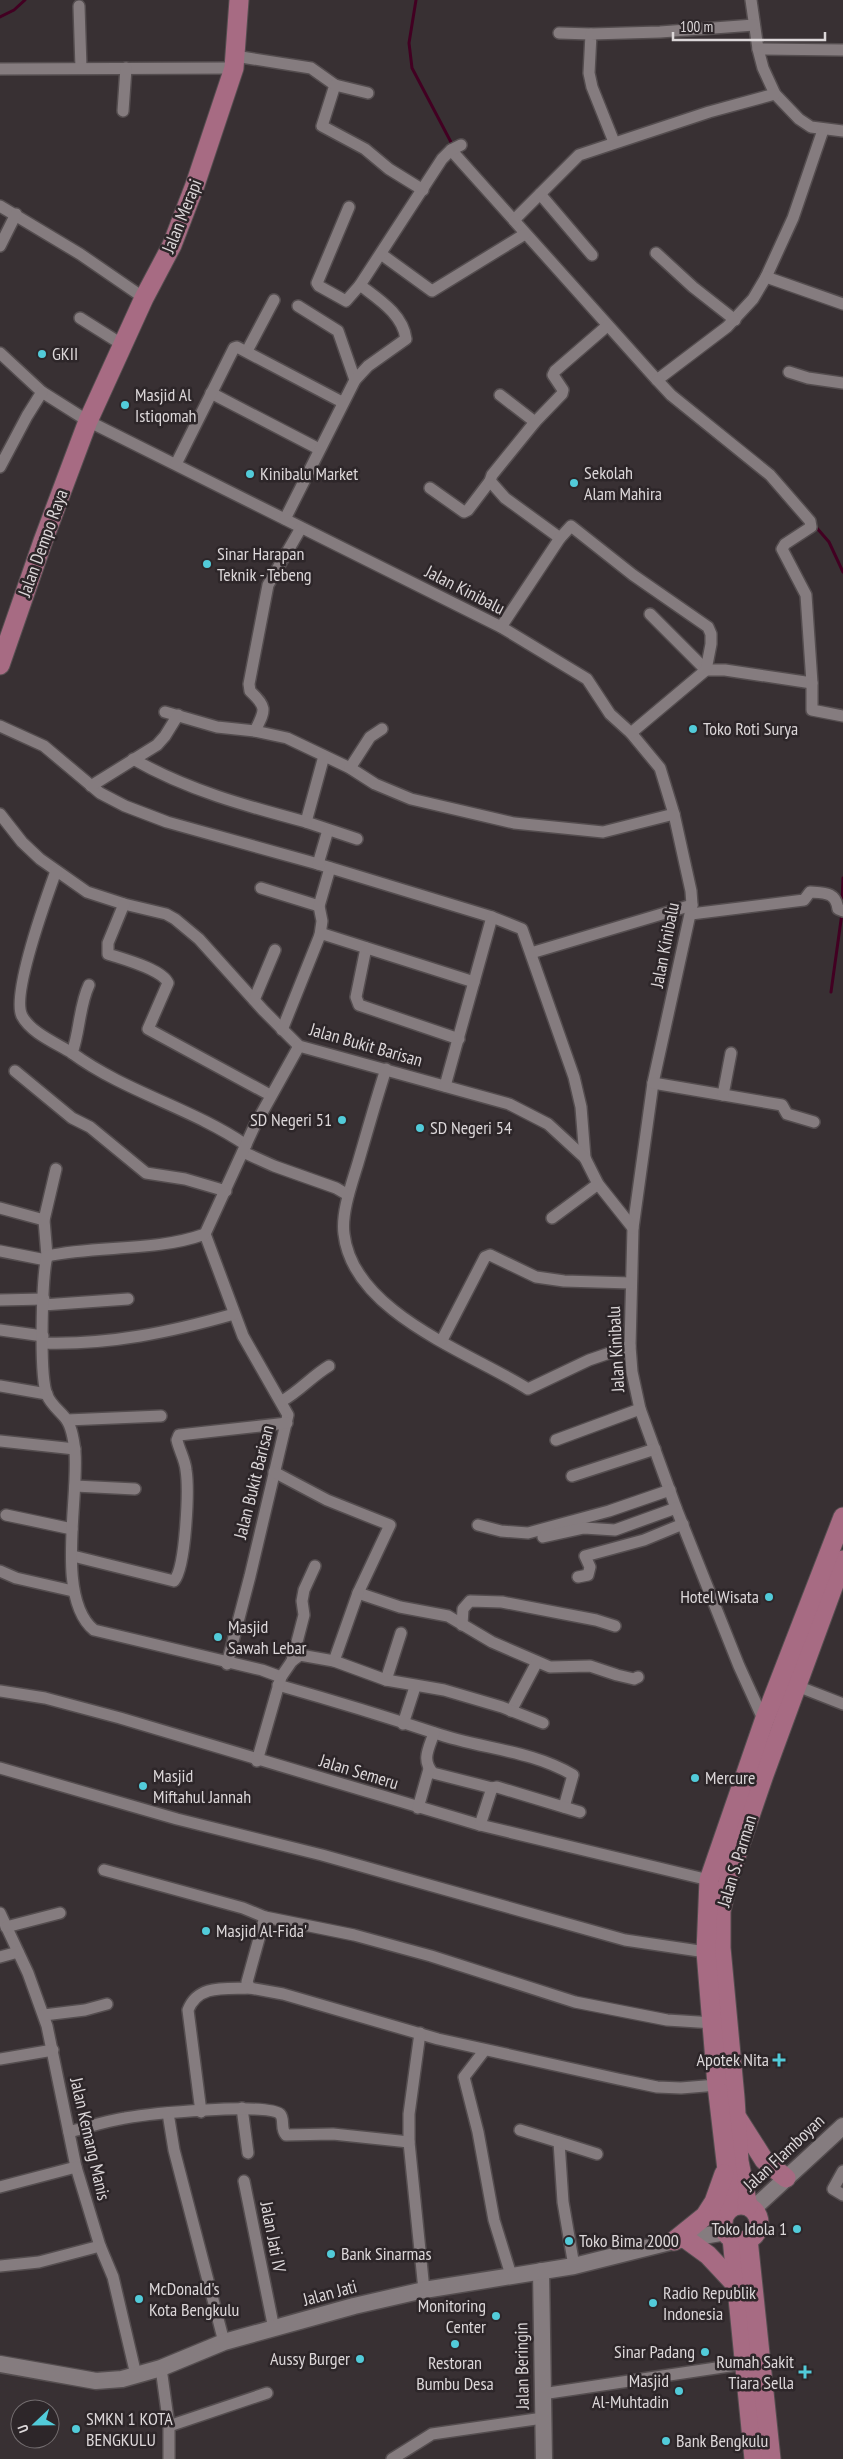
<svg xmlns="http://www.w3.org/2000/svg" width="843" height="2459" font-family="'PT Sans Narrow',sans-serif">
	<style>
		.lines { fill: none; stroke-linecap: round; stroke-linejoin: round }
		.stream { stroke: #420022; stroke-width: 3 }
		.street-casing { stroke: #544d4f; stroke-width: 14 }
		.secondary-casing { stroke: #544d4f; stroke-width: 19 }
		.primary-casing { stroke: #544d4f; stroke-width: 21 }
		.street { stroke: #857c7f; stroke-width: 11 }
		.secondary { stroke: #857c7f; stroke-width: 16 }
		.primary { stroke: #a76b83; stroke-width: 19 }
		.poi-dot { fill: #52cbd9; stroke: #2d2629; stroke-width: 2 }
		.labels { text-anchor: middle; stroke-width: 5; stroke-linejoin: round; paint-order: stroke }
		.street-label { font-size: 18px; fill: #dcd7d9; stroke: #2d2629 }
		.poi-label { font-size: 18px; fill: #dcd7d9; stroke: #2d2629; text-anchor: start }
	</style>
	<rect width="100%" height="100%" fill="#383033"/>
	<g class="lines">
		<g class="stream">
			<path d="M416,0L409,43L412,68L453,146"/>
			<path d="M0,17L14,10L25,0"/>
			<path d="M816,527L829,542L843,572"/>
			<path d="M842,905L843,878"/>
			<path d="M831,992L842,913"/>
		</g>
		<g class="street-casing">
			<g id="street">
				<path d="M751,0L758,49L763,68L775,94L799,119L811,127L843,131"/>
				<path d="M79,6L81,68"/>
				<path d="M559,33L591,34"/>
				<path d="M758,49L843,50"/>
				<path d="M235,56L311,68L335,85L322,126L365,149L389,169L423,190"/>
				<path d="M0,69L234,68"/>
				<path d="M335,85L368,93"/>
				<path d="M123,111L126,68"/>
				<path d="M614,142L592,87L589,73L591,34L660,32L754,25"/>
				<path d="M451,150L657,380L727,327L753,299L766,277L793,218L823,130"/>
				<path d="M540,194L592,255"/>
				<path d="M0,206L80,254L144,298"/>
				<path d="M349,207L317,283L319,286L346,301L360,285"/>
				<path d="M514,220L579,155L709,112L775,94"/>
				<path d="M0,246L16,214"/>
				<path d="M656,253L693,287L735,320"/>
				<path d="M381,254L432,291L525,234"/>
				<path d="M766,277L843,304"/>
				<path d="M298,306L338,331L355,380"/>
				<path d="M80,318L123,345"/>
				<path d="M247,351L274,300"/>
				<path d="M0,353L42,392L88,421L501,627L587,679L610,714L631,733L660,768L674,814L691,891L692,905L653,1083L633,1228L630,1346L632,1372L640,1409L676,1508L739,1666L764,1721"/>
				<path d="M789,372L808,378L843,383"/>
				<path d="M211,393L319,449"/>
				<path d="M500,395L535,422"/>
				<path d="M176,464L234,348L237,347L342,402"/>
				<path d="M0,467L27,416L42,392"/>
				<path d="M430,488L464,512L468,510L490,481"/>
				<path d="M285,519L355,380L368,366L406,339C403,314 378,299 360,285L442,159L451,150L461,145"/>
				<path d="M560,538L505,498L490,481L492,475L535,422L562,394L563,390L553,375L555,371L607,326"/>
				<path d="M650,614L706,670H725L812,683L806,595L782,549L785,544L811,527L810,521L770,475L671,395L657,380"/>
				<path d="M501,627L560,538L571,526L633,575L708,627L711,634V644L706,670L631,733"/>
				<path d="M812,683V710L843,716"/>
				<path d="M165,712L217,727L255,731L287,738L350,768L375,784L411,799L514,823L603,832L674,814"/>
				<path d="M0,726L44,746L100,793L125,806L167,822L318,864L492,917L522,929L574,1077L581,1107L585,1158"/>
				<path d="M255,731C265,710 268,708 250,691L249,684L268,585L301,528"/>
				<path d="M324,756L306,822L357,839"/>
				<path d="M133,759C187,790 246,806 306,822"/>
				<path d="M350,768L370,737L382,729"/>
				<path d="M91,786L157,745L165,736L178,715"/>
				<path d="M0,814L22,842L40,859L87,892L124,904L166,914L175,919L199,939L263,1010L299,1046L509,1104L548,1124L585,1158L598,1184L633,1228"/>
				<path d="M318,864L328,830"/>
				<path d="M56,871C47,896 11,995 22,1016C31,1033 56,1043 72,1053"/>
				<path d="M261,888L319,906"/>
				<path d="M124,904L108,943V954C123,959 162,969 168,983L148,1029L270,1095"/>
				<path d="M691,914L804,900L810,892C825,893 836,892 838,909L843,911"/>
				<path d="M320,935L322,921L319,906L330,868"/>
				<path d="M366,948L356,997L359,1005L459,1039"/>
				<path d="M531,953L692,905"/>
				<path d="M89,985C79,1006 80,1031 72,1053C125,1092 192,1108 246,1145"/>
				<path d="M254,1000L275,950"/>
				<path d="M282,1030L320,935L323,934L474,982"/>
				<path d="M386,1069C376,1100 367,1132 358,1163C352,1183 341,1213 344,1234C353,1313 469,1352 528,1389L589,1360L630,1346"/>
				<path d="M15,1071L72,1118L90,1127L146,1173L185,1179L226,1191"/>
				<path d="M653,1083L782,1105L787,1114L814,1122"/>
				<path d="M445,1086L492,917"/>
				<path d="M723,1095L731,1053"/>
				<path d="M243,1152L274,1166L336,1188L348,1195"/>
				<path d="M0,1208L44,1220"/>
				<path d="M552,1218L598,1184"/>
				<path d="M205,1234L243,1336L288,1415L250,1576L227,1664"/>
				<path d="M0,1251L46,1260"/>
				<path d="M47,1256L44,1220L56,1169"/>
				<path d="M0,1300L44,1299"/>
				<path d="M43,1305L128,1299"/>
				<path d="M0,1330L43,1336"/>
				<path d="M442,1340L485,1257L490,1255L536,1277L564,1281L631,1283"/>
				<path d="M43,1343C110,1345 171,1332 234,1314"/>
				<path d="M0,1386L47,1394"/>
				<path d="M282,1401C300,1391 312,1376 329,1366"/>
				<path d="M67,1420L161,1416"/>
				<path d="M556,1440L640,1409"/>
				<path d="M0,1441L75,1449"/>
				<path d="M274,1472L327,1500L390,1525L358,1593L400,1607L448,1616L492,1642L550,1667L590,1666L617,1675L634,1679L638,1677"/>
				<path d="M572,1476L655,1449"/>
				<path d="M75,1486L135,1489"/>
				<path d="M6,1515L72,1529"/>
				<path d="M478,1525L501,1531L528,1533L609,1511L670,1490"/>
				<path d="M543,1537L584,1528L615,1530L676,1508"/>
				<path d="M73,1556L174,1581C186,1567 189,1489 186,1470C185,1459 179,1450 177,1440L179,1435L287,1423"/>
				<path d="M0,1571L16,1578L73,1591"/>
				<path d="M578,1577L588,1575L590,1567L585,1556L644,1540L683,1524"/>
				<path d="M462,1625L463,1609L470,1601L502,1602L596,1620L615,1626"/>
				<path d="M292,1661L304,1615L302,1601L304,1590L315,1566"/>
				<path d="M334,1661L358,1593"/>
				<path d="M281,1677L262,1670L94,1630C55,1598 79,1499 75,1452C74,1442 72,1427 66,1419C60,1411 51,1405 47,1395C39,1376 42,1277 47,1256C98,1245 155,1252 205,1234L254,1127L299,1046"/>
				<path d="M386,1680L401,1633"/>
				<path d="M278,1685C331,1700 384,1716 435,1733C481,1749 531,1750 573,1775L564,1807"/>
				<path d="M797,1686L843,1704"/>
				<path d="M0,1691L45,1698L120,1718L480,1825L709,1880"/>
				<path d="M511,1711L537,1662"/>
				<path d="M403,1724L415,1687"/>
				<path d="M434,1733C429,1748 421,1760 433,1773L492,1788L497,1787L580,1812"/>
				<path d="M257,1761L281,1677L292,1661L300,1655L334,1661L386,1680L444,1690L502,1707L543,1723"/>
				<path d="M0,1768L177,1819L322,1855L625,1940L706,1952"/>
				<path d="M418,1808L429,1769"/>
				<path d="M480,1825L492,1788"/>
				<path d="M104,1870L243,1908L265,1917L354,1935L431,1956L575,2002L667,2020L714,2023"/>
				<path d="M0,1913L28,1973L47,2026L76,2167L100,2246L113,2277L136,2375"/>
				<path d="M265,1917L247,1982L250,1988L283,1994L438,2039L618,2079L657,2087L681,2088L717,2085"/>
				<path d="M6,1927L60,1913"/>
				<path d="M0,1957L18,1952"/>
				<path d="M44,2015L85,2010L107,2004"/>
				<path d="M420,2033L409,2114V2142L424,2290"/>
				<path d="M484,2051L464,2077L478,2132L494,2220L511,2275"/>
				<path d="M0,2059L53,2050"/>
				<path d="M242,2108L248,2153"/>
				<path d="M201,2112L188,2010C198,1984 225,1989 250,1988"/>
				<path d="M168,2113L174,2150L224,2342"/>
				<path d="M520,2130L559,2142L563,2202L574,2266"/>
				<path d="M69,2132C88,2127 106,2121 125,2118C147,2114 267,2102 280,2114C285,2119 280,2129 286,2135L333,2134L409,2142"/>
				<path d="M559,2142L597,2154"/>
				<path d="M843,2171L833,2189L843,2195"/>
				<path d="M244,2181L274,2329"/>
				<path d="M0,2187L76,2167"/>
				<path d="M0,2266L39,2262L100,2246"/>
				<path d="M161,2368L169,2426V2459"/>
				<path d="M542,2394L743,2364"/>
				<path d="M169,2426L267,2393"/>
				<path d="M392,2459L432,2434L543,2418"/>
			</g>
		</g>
		<g class="secondary-casing">
			<g id="secondary">
				<path d="M753,2209L843,2126"/>
				<path d="M541,2271L544,2459"/>
				<path d="M0,2364L96,2381L122,2379L161,2368L224,2342L354,2306L424,2290L574,2266L674,2241L726,2232"/>
			</g>
		</g>
		<g class="primary-casing">
			<g id="primary">
				<path d="M0,665L43,541L88,421L144,298L172,245L195,185L234,68L239,0"/>
				<path d="M738,2119L764,2160L786,2178"/>
				<circle cx="741" cy="2223" r="18"/>
				<path d="M748,2206L739,2161L735,2098L721,1948V1911L729,1877L764,1775L843,1560"/>
				<path d="M728,2210L729,2187L717,2085L706,1952L709,1880L764,1721L843,1517"/>
				<path d="M732,2238L754,2459"/>
				<path d="M686,2239L708,2255L737,2286"/>
				<path d="M748,2239L771,2459"/>
				<path d="M674,2241L705,2216L714,2202L724,2174"/>
			</g>
		</g>
		<use href="#street" class="street"/>
		<use href="#secondary" class="secondary"/>
		<use href="#primary" class="primary"/>
	</g>
	<g class="poi-dot">
		<circle cx="42" cy="354" r="5"/>
		<circle cx="125" cy="405" r="5"/>
		<circle cx="250" cy="474" r="5"/>
		<circle cx="574" cy="483" r="5"/>
		<circle cx="207" cy="564" r="5"/>
		<circle cx="693" cy="729" r="5"/>
		<circle cx="342" cy="1120" r="5"/>
		<circle cx="420" cy="1128" r="5"/>
		<circle cx="769" cy="1597" r="5"/>
		<circle cx="218" cy="1637" r="5"/>
		<circle cx="695" cy="1778" r="5"/>
		<circle cx="143" cy="1786" r="5"/>
		<circle cx="206" cy="1931" r="5"/>
		<path d="M776.5 2052.5h5v5h5v5h-5v5h-5v-5h-5v-5h5z"/>
		<circle cx="797" cy="2229" r="5"/>
		<circle cx="569" cy="2241" r="5"/>
		<circle cx="331" cy="2254" r="5"/>
		<circle cx="139" cy="2299" r="5"/>
		<circle cx="653" cy="2303" r="5"/>
		<circle cx="496" cy="2316" r="5"/>
		<circle cx="455" cy="2344" r="5"/>
		<circle cx="705" cy="2352" r="5"/>
		<circle cx="360" cy="2359" r="5"/>
		<path d="M802.5 2364.5h5v5h5v5h-5v5h-5v-5h-5v-5h5z"/>
		<circle cx="679" cy="2391" r="5"/>
		<circle cx="76" cy="2429" r="5"/>
		<circle cx="666" cy="2441" r="5"/>
	</g>
	<g class="labels">
		<g class="street-label">
			<text transform="translate(182 216) rotate(-68)" y="6">Jalan Merapi</text>
			<text transform="translate(43 543) rotate(-70)" y="6">Jalan Dempo Raya</text>
			<text transform="translate(465 590) rotate(27)" y="6">Jalan Kinibalu</text>
			<text transform="translate(665 945) rotate(-79)" y="6">Jalan Kinibalu</text>
			<text transform="translate(366 1045) rotate(16)" y="6">Jalan Bukit Barisan</text>
			<text transform="translate(616 1349) rotate(-93)" y="6">Jalan Kinibalu</text>
			<text transform="translate(254 1482) rotate(-76)" y="6">Jalan Bukit Barisan</text>
			<text transform="translate(359 1772) rotate(17)" y="6">Jalan Semeru</text>
			<text transform="translate(737 1861) rotate(-73)" y="6">Jalan S. Parman</text>
			<text transform="translate(90 2139) rotate(77)" y="6">Jalan Kemang Manis</text>
			<text transform="translate(784 2153) rotate(-43)" y="6">Jalan Flamboyan</text>
			<text transform="translate(273 2237) rotate(79)" y="6">Jalan Jati IV</text>
			<text transform="translate(330 2293) rotate(-15)" y="6">Jalan Jati</text>
			<text transform="translate(522 2366) rotate(-91)" y="6">Jalan Beringin</text>
		</g>
		<g class="poi-label">
			<text x="52" y="360">GKII</text>
			<text x="135" y="401">Masjid Al<tspan x="135" dy="21">Istiqomah</tspan></text>
			<text x="584" y="479">Sekolah<tspan x="584" dy="21">Alam Mahira</tspan></text>
			<text x="260" y="480">Kinibalu Market</text>
			<text x="217" y="560">Sinar Harapan<tspan x="217" dy="21">Teknik - Tebeng</tspan></text>
			<text x="703" y="735">Toko Roti Surya</text>
			<text x="332" y="1126" text-anchor="end">SD Negeri 51</text>
			<text x="430" y="1134">SD Negeri 54</text>
			<text x="759" y="1603" text-anchor="end">Hotel Wisata</text>
			<text x="228" y="1633">Masjid<tspan x="228" dy="21">Sawah Lebar</tspan></text>
			<text x="153" y="1782">Masjid<tspan x="153" dy="21">Miftahul Jannah</tspan></text>
			<text x="705" y="1784">Mercure</text>
			<text x="216" y="1937">Masjid Al-Fida'</text>
			<text x="769" y="2066" text-anchor="end">Apotek Nita</text>
			<text x="787" y="2235" text-anchor="end">Toko Idola 1</text>
			<text x="579" y="2247">Toko Bima 2000</text>
			<text x="341" y="2260">Bank Sinarmas</text>
			<text x="149" y="2295">McDonald's<tspan x="149" dy="21">Kota Bengkulu</tspan></text>
			<text x="663" y="2299">Radio Republik<tspan x="663" dy="21">Indonesia</tspan></text>
			<text x="486" y="2312" text-anchor="end">Monitoring<tspan x="486" dy="21">Center</tspan></text>
			<text x="695" y="2358" text-anchor="end">Sinar Padang</text>
			<text x="350" y="2365" text-anchor="end">Aussy Burger</text>
			<text x="794" y="2368" text-anchor="end">Rumah Sakit<tspan x="794" dy="21">Tiara Sella</tspan></text>
			<text x="455" y="2369" text-anchor="middle">Restoran<tspan x="455" dy="21">Bumbu Desa</tspan></text>
			<text x="669" y="2387" text-anchor="end">Masjid<tspan x="669" dy="21">Al-Muhtadin</tspan></text>
			<text x="86" y="2425">SMKN 1 KOTA<tspan x="86" dy="21">BENGKULU</tspan></text>
			<text x="676" y="2447">Bank Bengkulu</text>
		</g>
	</g>
	<g transform="translate(35 2424) rotate(248)"><circle r="24" fill="#2d2629" stroke="#736d6f"/>
	<path d="M0-4L9 19L0 12L-9 19Z" fill="#52cbd9"/>
	<text y="-8" font-size="14" font-weight="bold" text-anchor="middle" fill="#dcd7d9">U</text>
	</g>
	<path d="M673 32v8h152v-8" fill="none" stroke="#dcd7d9" stroke-width="2.5"/>
	<text x="680" y="32" font-size="15" fill="#dcd7d9" stroke="#2d2629" stroke-width="4" paint-order="stroke">100 m</text>
</svg>
